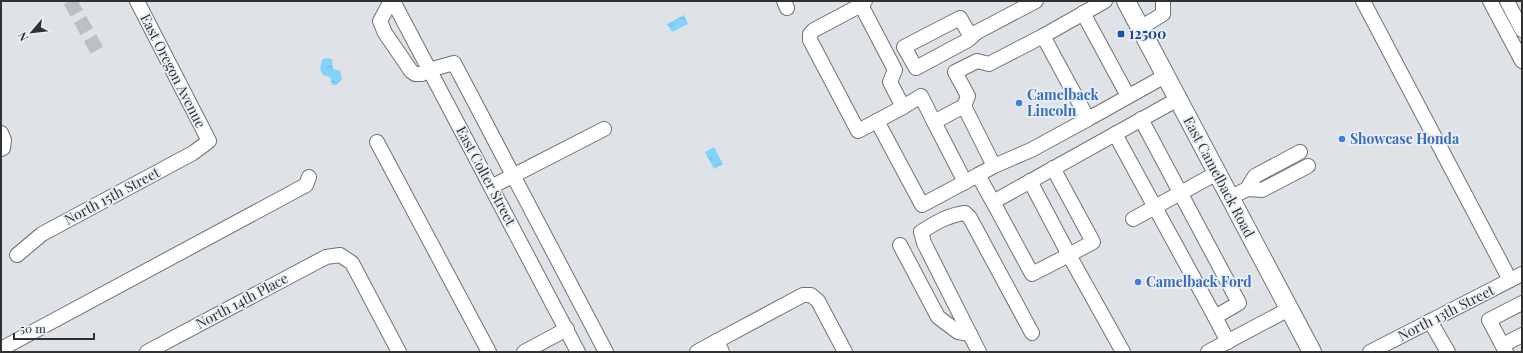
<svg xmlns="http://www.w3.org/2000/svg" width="1523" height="353" font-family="'Playfair Display',serif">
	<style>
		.water { fill: url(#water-ripples) }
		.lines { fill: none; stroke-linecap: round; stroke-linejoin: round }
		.minor-tunnel { stroke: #bcbfc4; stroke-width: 14; stroke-dasharray: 14 7; stroke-linecap: butt }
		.minor-casing { stroke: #6f7276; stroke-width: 16 }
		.major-casing { stroke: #6f7276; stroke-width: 20 }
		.minor { stroke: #fff; stroke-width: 14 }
		.major { stroke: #fff; stroke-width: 18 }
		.transit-dot { fill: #1a4fb4; stroke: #ecf0f5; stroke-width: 1.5 }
		.shop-dot { fill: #3f7fe0; stroke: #ecf0f5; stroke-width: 1.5 }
		.labels { text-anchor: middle; stroke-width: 3.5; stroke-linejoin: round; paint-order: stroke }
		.transit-label { font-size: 14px; font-weight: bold; fill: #164399; stroke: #ecf0f5; text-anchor: start }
		.street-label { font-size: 14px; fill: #2f3133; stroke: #ecf0f5 }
		.shop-label { font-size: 14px; font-weight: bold; fill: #366cbe; stroke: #ecf0f5; text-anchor: start }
	</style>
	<defs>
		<pattern id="water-ripples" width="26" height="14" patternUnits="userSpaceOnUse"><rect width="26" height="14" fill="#82d2fa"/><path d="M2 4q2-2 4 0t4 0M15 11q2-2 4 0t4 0" fill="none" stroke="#71b5d7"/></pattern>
	</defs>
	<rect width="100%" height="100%" fill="#dfe3e8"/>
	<g class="water">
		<path d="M684,15L688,24L672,32L667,24Z"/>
		<path d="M327,58L332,59L333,69L340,71L342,79L337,85H332L330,77L323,75C319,69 320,65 323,59Z"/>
		<path d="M714,147L723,164L714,169L705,152Z"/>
	</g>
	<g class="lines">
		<path class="minor-tunnel" d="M70,1L100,56"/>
		<g class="minor-casing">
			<g id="minor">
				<path d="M391,1L380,21L385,33L411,71L415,74H422L429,70L454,63L606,352"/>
				<path d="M393,1L578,352"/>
				<path d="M784,1L787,8"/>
				<path d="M865,1L861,5L814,30L810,34V40L858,131L877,121L922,205L978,175L993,202"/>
				<path d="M1105,1L1043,36L1088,119L1165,76"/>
				<path d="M1363,1L1510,280"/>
				<path d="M1490,1L1522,61"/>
				<path d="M1507,1L1522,30"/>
				<path d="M861,5L895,70L890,82L903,107L921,96L934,122L964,106L994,166L978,175"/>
				<path d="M1083,13L1128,96"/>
				<path d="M1140,28L1163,14V1"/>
				<path d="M971,37L960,18L904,47L916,68L968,40L977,32L1036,1"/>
				<path d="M964,106L968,96L955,72L977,61L989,64L1043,36"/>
				<path d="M1141,119L1239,303L1215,317L1228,342"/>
				<path d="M877,121L903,107"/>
				<path d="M934,122L965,182"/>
				<path d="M1,133L4,140L3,148L1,149"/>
				<path d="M1115,134L1215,317"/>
				<path d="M377,142L489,352"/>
				<path d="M994,166L1031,150L1088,119"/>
				<path d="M1030,181L1069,255L1093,242L1053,168"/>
				<path d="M491,187L604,129"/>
				<path d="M1247,189L1262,190L1308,166"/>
				<path d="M1230,198L1247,189L1255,176L1300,152"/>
				<path d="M1133,219L1217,173"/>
				<path d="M900,245L938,317L958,332L970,334"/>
				<path d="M17,255L42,234L193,153L209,141L137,1"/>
				<path d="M1430,321L1448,352"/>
				<path d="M1503,345L1522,335"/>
				<path d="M1,349L306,185L309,177"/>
				<path d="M147,352L326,257L340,255L352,263L399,352"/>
				<path d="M524,352L567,329"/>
				<path d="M697,352L717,341"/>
				<path d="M722,352L717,341L803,295H811L818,301L845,352"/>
				<path d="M979,352L924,243L921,232C935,223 948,215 965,213L970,218L1032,333"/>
				<path d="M1123,352L1069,255L1032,274L993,202L1178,99"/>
				<path d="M1208,352L1289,309"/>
				<path d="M1370,352L1522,274"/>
				<path d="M1506,352L1489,320L1522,303"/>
			</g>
		</g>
		<g class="major-casing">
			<path id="major" d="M1126,1L1312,352"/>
		</g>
		<use href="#minor" class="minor"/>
		<use href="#major" class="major"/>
	</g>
	<rect class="transit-dot" x="1117" y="30" width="8" height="8" rx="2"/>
	<g class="shop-dot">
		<circle cx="1019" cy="103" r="4"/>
		<circle cx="1342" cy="139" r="4"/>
		<circle cx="1138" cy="282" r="4"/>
	</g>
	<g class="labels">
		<g class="transit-label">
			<text x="1129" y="39">12500</text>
		</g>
		<g class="street-label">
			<text transform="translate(173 71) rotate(63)" y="5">East Oregon Avenue</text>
			<text transform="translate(486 176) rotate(62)" y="5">East Colter Street</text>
			<text transform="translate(1219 177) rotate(62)" y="5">East Camelback Road</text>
			<text transform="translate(112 196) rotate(-28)" y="5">North 15th Street</text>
			<text transform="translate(242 301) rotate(-28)" y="5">North 14th Place</text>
			<text transform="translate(1446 313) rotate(-27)" y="5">North 13th Street</text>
		</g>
		<g class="shop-label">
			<text x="1027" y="100">Camelback<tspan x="1027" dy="16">Lincoln</tspan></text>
			<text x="1350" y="144">Showcase Honda</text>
			<text x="1146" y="287">Camelback Ford</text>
		</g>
	</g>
	<rect width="1523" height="353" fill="none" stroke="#2f3133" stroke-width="4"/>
	<g transform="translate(32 32) rotate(242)" stroke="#ecf0f5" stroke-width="3" paint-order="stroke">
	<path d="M0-3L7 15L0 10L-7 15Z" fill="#2f3133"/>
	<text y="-6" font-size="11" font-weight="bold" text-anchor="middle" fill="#2f3133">N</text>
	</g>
	<path d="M14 333v6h80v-6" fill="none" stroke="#2f3133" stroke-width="2"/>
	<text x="20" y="333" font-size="12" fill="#2f3133" stroke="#ecf0f5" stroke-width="3" paint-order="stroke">50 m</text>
</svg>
